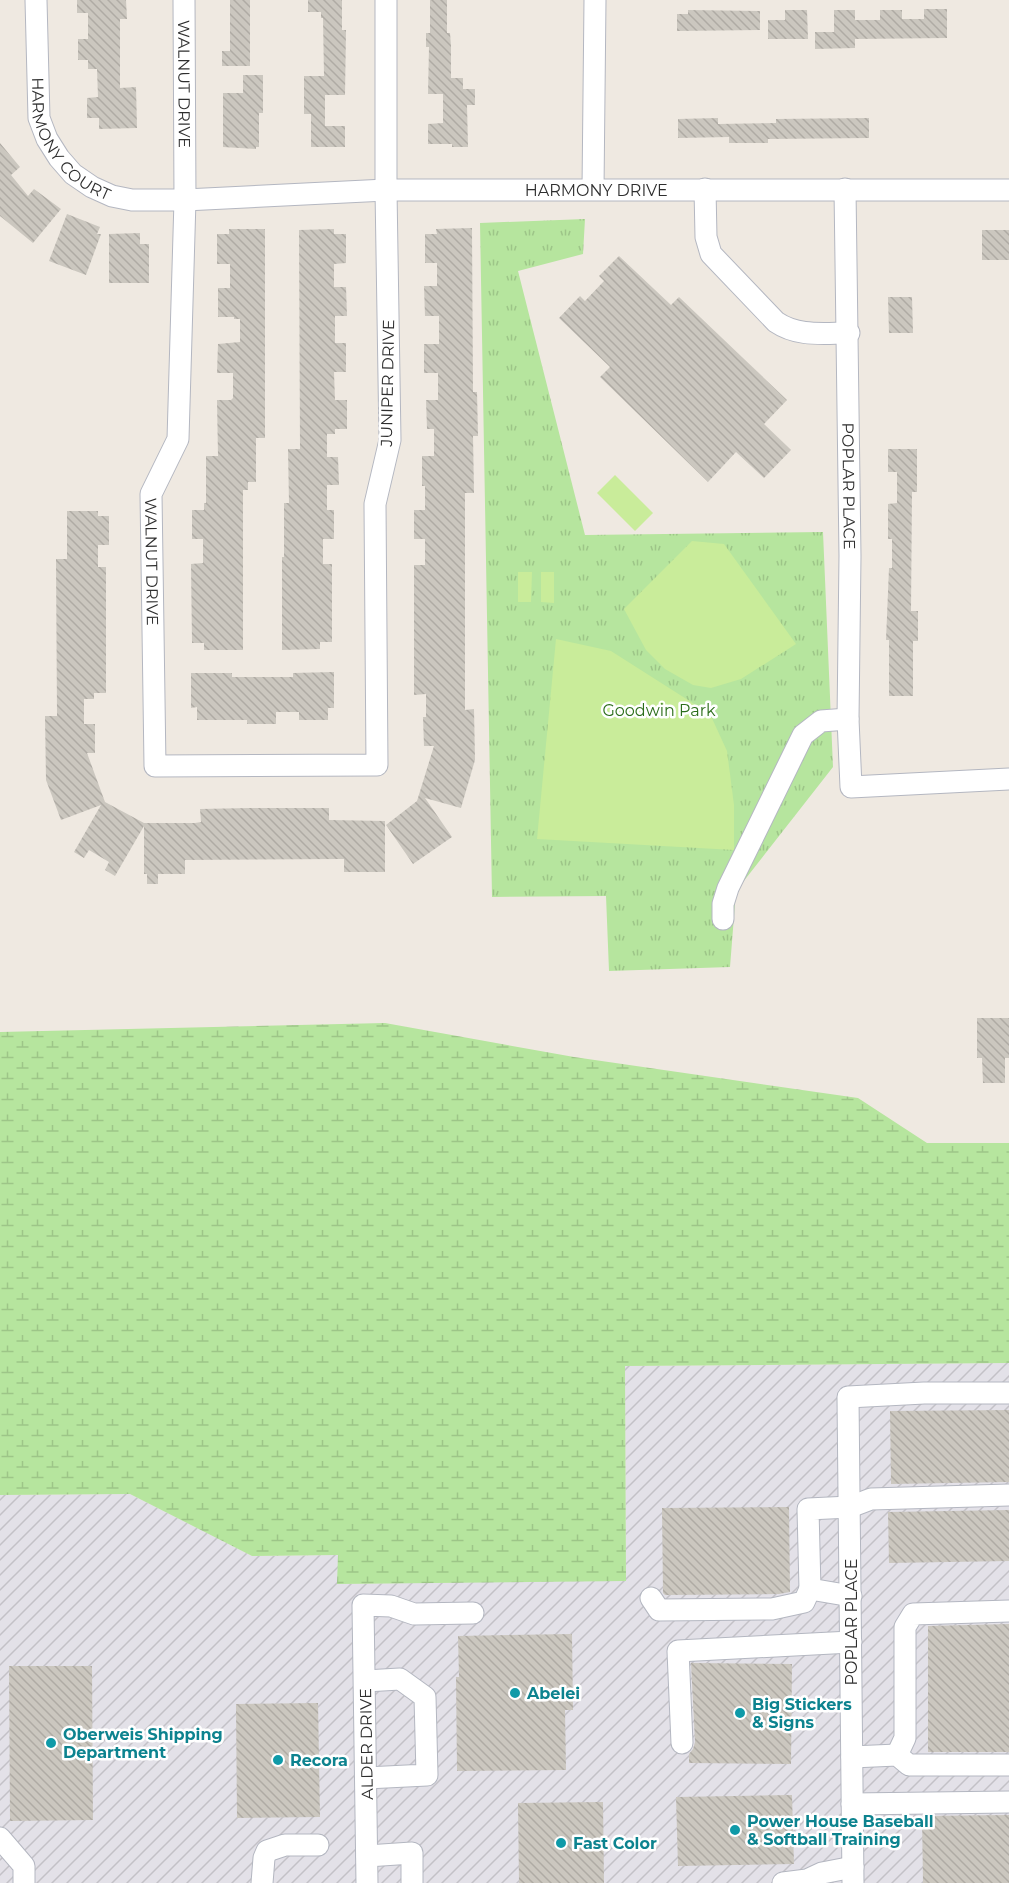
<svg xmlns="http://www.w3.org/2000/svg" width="1009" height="1883" font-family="Montserrat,sans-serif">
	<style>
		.industrial { fill: url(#industrial-furrows) }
		.wetland { fill: url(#wetland-marsh) }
		.park { fill: url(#park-tufts) }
		.pitch { fill: #c9ec9a }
		.building { fill: url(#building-back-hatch) }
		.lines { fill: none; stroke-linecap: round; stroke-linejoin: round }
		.minor-casing { stroke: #b4b7c1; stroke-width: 23 }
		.minor { stroke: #fff; stroke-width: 21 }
		.culture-dot { fill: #0f9aa8; stroke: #fff; stroke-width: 2 }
		.labels { text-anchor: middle; stroke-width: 5; stroke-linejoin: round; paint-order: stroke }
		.street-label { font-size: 16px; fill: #2e2e2e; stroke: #fff }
		.park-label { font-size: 16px; fill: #2c6e1b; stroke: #fff }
		.culture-label { font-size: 16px; font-weight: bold; fill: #0d838f; stroke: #fff; text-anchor: start }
	</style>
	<defs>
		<pattern id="industrial-furrows" width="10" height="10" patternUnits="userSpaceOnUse" patternTransform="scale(1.5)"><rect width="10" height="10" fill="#e3e1e8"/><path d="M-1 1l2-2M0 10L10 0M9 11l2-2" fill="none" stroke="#c3c1c7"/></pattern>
		<pattern id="wetland-marsh" width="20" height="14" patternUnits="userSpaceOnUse" patternTransform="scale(1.5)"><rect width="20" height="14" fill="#b6e59e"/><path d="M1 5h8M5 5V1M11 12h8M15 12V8" fill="none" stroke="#9dc588"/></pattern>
		<pattern id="park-tufts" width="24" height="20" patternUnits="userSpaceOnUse" patternTransform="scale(1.5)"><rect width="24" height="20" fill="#b6e59e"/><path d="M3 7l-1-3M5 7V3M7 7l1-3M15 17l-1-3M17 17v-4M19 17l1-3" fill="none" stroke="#9dc588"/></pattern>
		<pattern id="building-back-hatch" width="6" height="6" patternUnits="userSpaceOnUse" patternTransform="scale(1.5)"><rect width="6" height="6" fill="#cbc7bf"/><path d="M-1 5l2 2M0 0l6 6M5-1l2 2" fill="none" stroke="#afaba4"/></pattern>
	</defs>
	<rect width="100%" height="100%" fill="#efe9e1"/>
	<path class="industrial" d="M1009,1363V1883H0V1495L130,1494L252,1556L339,1555L338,1584L626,1580L625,1366Z"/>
	<path class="wetland" d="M385,1023L574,1057L858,1098L927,1143H1009V1363L625,1366L626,1581L337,1584L338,1555L252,1556L130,1494L0,1495V1032Z"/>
	<path class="park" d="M585,219L583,254L518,271L585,535L823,532L833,767L736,891L730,967L609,971L606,896L492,897L480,223Z"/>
	<g class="pitch">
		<path d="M615,475L653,513L635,531L597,493Z"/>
		<path d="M692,541L724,544L796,644L741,679L711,688L693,685L665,669L646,650L624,609Z"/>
		<path d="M518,572H532L531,602H518Z"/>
		<path d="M541,572H554V603L541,602Z"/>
		<path d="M556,639L611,651L710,714L727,751L734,805V850L537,839Z"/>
	</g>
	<g class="building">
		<path d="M77,0H126L127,19H120V88L136,87L137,128L99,129V118H87V98L98,97L97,69H88V60H78V39H88V13H77Z"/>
		<path d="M230,0H250V66H222V51H230Z"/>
		<path d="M308,0H342V30H346L345,95H325V126H345V147H311V114H304V76H324L323,18H321V12H308Z"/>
		<path d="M430,0H447V33H450L451,46V78H463V89H475V105H467L468,147H452V144H428V124L443,123V94H428L429,47H426V33H430Z"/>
		<path d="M924,9H947V38L855,39V48L815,49V32H834V10H855V20H880V10H902V19H924Z"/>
		<path d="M688,10L760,11V30L677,31V14H688Z"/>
		<path d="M785,10H807L808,39H768V20H785Z"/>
		<path d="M243,75H263V113H259V147H256V149L223,147V93H243Z"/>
		<path d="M718,118V124L776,123V119L869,118V138L768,139V143H729V137L678,138V119Z"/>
		<path d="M0,143L20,167L11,175L28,196L34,189L61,209L33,243L0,216Z"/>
		<path d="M67,214L100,227L97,234H101L86,275L49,261Z"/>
		<path d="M472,228L473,392H477L478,436H473L474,493H465V710L474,709L475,760L461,808L425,798L452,837L413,864L386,825L417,801L434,746H424L423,717H426V694L414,695V565H425V539H414V510H425V486H422V456H434V429H427L426,400H438V373H424V344H439V316H425L424,286H437V263H425V234H437L436,229Z"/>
		<path d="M229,229H265V438H256V482H248V490H243V650H204V643H192L191,564L203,563V539H192V510H204V503H206V456H218L217,400H231L233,398V373H217L218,344L240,342V319H234V317H218V288H230V264H217V234H229Z"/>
		<path d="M334,229V234H346V263L334,264V287H346L347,316H335V343H346V372H334L335,400H347V429H335V434H327V457H338L339,485H327V510H334V539H323V564H332V642H320V649L282,650V557H284V503H289L288,449H300L299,230Z"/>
		<rect x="982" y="230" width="27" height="30"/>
		<path d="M140,233V244H149V283H109V234Z"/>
		<path d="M619,256L671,305L679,297L787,400L764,424L791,450L764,478L736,452L708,482L600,377L610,367L559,318L580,296L585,301L604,281L599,276Z"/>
		<path d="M888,297H912L913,333H889Z"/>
		<path d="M888,449H917V492H912L911,611H918V641H913V696H889V640H886L889,568H892V539H888V504L897,503V472H888Z"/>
		<path d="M67,511H98V516H109V545H98V567H106V693H94V699H84V724H95V753H87L105,802L144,823H195L201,822L200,809L250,808H329V820L385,821V872H344V859L185,860V874H158V884H147V874H144V826L115,876L105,870L109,862L89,850L84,858L74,852L101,805L61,820L46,780L45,716H57L56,559H67Z"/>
		<path d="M334,672V708H328V720H299V712H276V724H247V720H197V707L191,708V673H232V677H293V673Z"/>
		<path d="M977,1018H1009V1058H1005V1083H983L982,1058H977Z"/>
		<path d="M1009,1410V1482L891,1484L890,1411Z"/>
		<path d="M789,1507L790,1592L779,1594L665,1595L663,1593L662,1508Z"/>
		<path d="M1009,1510V1561L889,1563L888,1512Z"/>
		<path d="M1009,1624V1752H928V1626Z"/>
		<path d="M572,1634L573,1710H565L566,1770L457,1771L456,1677H459L458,1636Z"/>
		<path d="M691,1663L792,1664L791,1764L689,1763V1754L693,1749L695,1742Z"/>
		<path d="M9,1666H92L93,1820L10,1821Z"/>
		<path d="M318,1703L320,1817L237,1818L236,1704Z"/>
		<path d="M792,1795L794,1864L678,1866L676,1797Z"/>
		<path d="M603,1802L604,1883H519L518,1803Z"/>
		<path d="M1009,1815V1883H923L922,1816Z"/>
	</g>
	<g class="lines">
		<g class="minor-casing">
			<g id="minor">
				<path id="s1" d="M36,0L39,118L47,139L59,158L73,174L92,187L112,196L132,200H185L386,190H1009"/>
				<path id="s2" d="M184,0L185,200L178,439L151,494L155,766L377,765L375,504L390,440L386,190V0"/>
				<path d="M593,189L595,0"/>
				<path d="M705,189L706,237L711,254L776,322C798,337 823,333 849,333"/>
				<path id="s3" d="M845,189L850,556L848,719L851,787L1009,779"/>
				<path d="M723,919V904L728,888L803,735L821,721L848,719"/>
				<path d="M851,1596L810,1589L808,1509L850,1507L871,1499L1009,1495"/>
				<path d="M651,1598L659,1610L772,1609L804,1602L810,1589"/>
				<path d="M365,1681L400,1679L425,1697L427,1775L366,1778"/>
				<path d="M682,1743L678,1651L851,1642"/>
				<path d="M897,1755L905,1738V1627L913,1614L1009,1611"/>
				<path d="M852,1757L897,1755L909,1765H1009"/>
				<path d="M852,1804L1009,1802"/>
				<path d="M0,1838L24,1866V1883"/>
				<path d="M367,1856L412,1853V1883"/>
				<path d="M262,1883L264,1858L267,1851L285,1845H318"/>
				<path d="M367,1883L363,1605L391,1606L414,1614L473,1613"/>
				<path d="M783,1883L807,1880L822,1873L853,1867"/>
				<path d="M853,1883L848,1397L924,1393H1009"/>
			</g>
		</g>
		<use href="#minor" class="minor"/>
	</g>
	<g class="culture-dot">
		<circle cx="515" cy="1693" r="6"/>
		<circle cx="740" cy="1713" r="6"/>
		<circle cx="51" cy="1743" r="6"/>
		<circle cx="278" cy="1760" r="6"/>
		<circle cx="735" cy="1830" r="6"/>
		<circle cx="561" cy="1843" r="6"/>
	</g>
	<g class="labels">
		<g class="street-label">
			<text dy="6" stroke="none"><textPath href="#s2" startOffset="84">WALNUT DRIVE</textPath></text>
			<text dy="6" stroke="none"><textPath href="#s1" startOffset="152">HARMONY COURT</textPath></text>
			<text dy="6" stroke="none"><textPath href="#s1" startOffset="714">HARMONY DRIVE</textPath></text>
			<text transform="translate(387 383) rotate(-89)" y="6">JUNIPER DRIVE</text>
			<text dy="6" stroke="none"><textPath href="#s3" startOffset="297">POPLAR PLACE</textPath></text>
			<text dy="6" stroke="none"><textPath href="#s2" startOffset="568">WALNUT DRIVE</textPath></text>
			<text transform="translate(851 1622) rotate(-90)" y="6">POPLAR PLACE</text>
			<text transform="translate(366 1744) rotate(-91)" y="6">ALDER DRIVE</text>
		</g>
		<g class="park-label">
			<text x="659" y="716">Goodwin Park</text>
		</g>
		<g class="culture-label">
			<text x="527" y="1699">Abelei</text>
			<text x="752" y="1710">Big Stickers<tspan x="752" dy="18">&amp; Signs</tspan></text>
			<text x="63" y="1740">Oberweis Shipping<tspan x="63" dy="18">Department</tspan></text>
			<text x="290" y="1766">Recora</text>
			<text x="747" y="1827">Power House Baseball<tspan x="747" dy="18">&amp; Softball Training</tspan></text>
			<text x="573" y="1849">Fast Color</text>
		</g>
	</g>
</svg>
